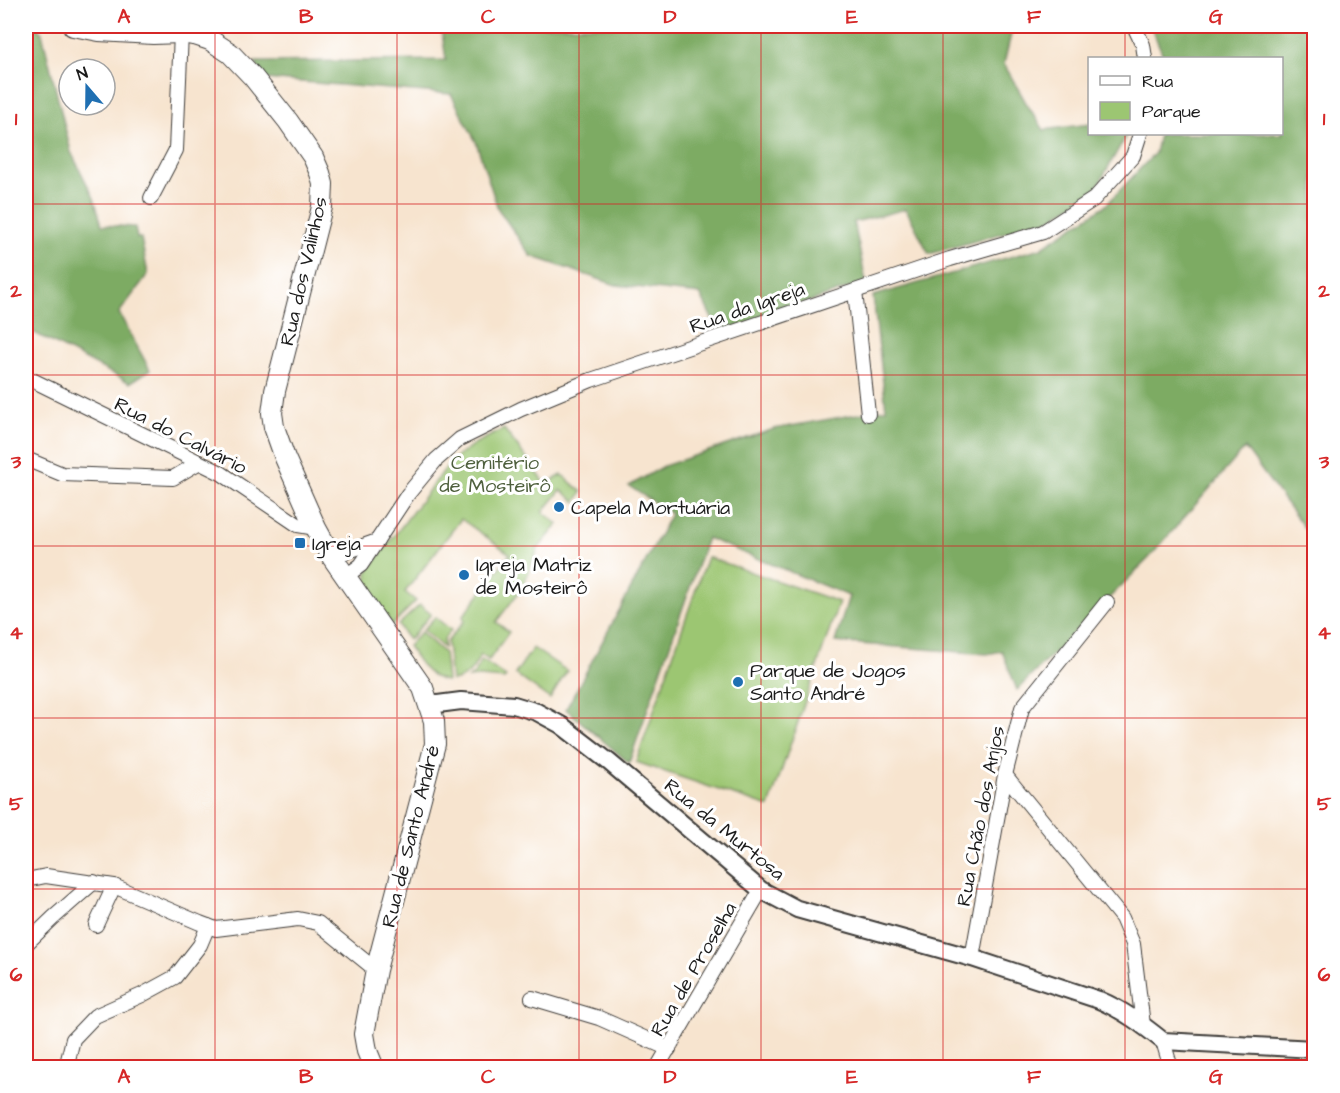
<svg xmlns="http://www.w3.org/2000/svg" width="1340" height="1093" font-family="'Architects Daughter',sans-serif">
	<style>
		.green { fill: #9cc672; stroke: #5c7147; stroke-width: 1.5 }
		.forest { fill: #7dab64; stroke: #4c6440; stroke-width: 1.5 }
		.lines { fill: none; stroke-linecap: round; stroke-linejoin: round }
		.minor-casing { stroke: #3d3a37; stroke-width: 16 }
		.tertiary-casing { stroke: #3d3a37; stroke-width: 20 }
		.secondary-casing { stroke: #3d3a37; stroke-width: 22 }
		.minor { stroke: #fff; stroke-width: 14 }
		.tertiary { stroke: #fff; stroke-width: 16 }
		.secondary { stroke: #fff; stroke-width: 20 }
		.grid { fill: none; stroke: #d62828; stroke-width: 1.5; stroke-opacity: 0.55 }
		.poi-dot { fill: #1f6fb2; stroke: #fff; stroke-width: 2 }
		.labels { text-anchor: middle; stroke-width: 6; stroke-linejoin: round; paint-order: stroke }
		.street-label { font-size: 20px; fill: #1c1c1c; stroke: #fff }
		.park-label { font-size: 20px; fill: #4f603e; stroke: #fff }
		.poi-label { font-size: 20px; fill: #1c1c1c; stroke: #fff; text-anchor: start }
		.neatline { fill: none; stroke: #d62828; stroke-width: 2 }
		.grid-label { font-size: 20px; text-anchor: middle; font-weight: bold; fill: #d62828 }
	</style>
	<rect width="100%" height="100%" fill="#fff"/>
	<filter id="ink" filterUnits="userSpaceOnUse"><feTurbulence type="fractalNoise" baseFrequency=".0167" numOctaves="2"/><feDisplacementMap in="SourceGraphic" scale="12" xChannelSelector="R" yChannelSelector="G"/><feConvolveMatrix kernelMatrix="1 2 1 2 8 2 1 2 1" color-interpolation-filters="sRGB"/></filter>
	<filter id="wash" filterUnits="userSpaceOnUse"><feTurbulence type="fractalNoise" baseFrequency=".008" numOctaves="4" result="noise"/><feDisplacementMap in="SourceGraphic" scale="24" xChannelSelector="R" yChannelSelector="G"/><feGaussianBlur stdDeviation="1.35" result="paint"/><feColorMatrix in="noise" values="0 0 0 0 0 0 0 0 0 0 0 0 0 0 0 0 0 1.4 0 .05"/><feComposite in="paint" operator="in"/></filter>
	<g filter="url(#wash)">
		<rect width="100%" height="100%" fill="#f7e4cf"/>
		<g class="green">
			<path d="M504,429L546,484L562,475L582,492L576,502L561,490L543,512L558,524L538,549L522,588L496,622L509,632L489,660L481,655C473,669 468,679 451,681L447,642L464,621L463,616L510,554L461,519L405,592L416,601L392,625L367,590V572L451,461L474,444Z"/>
			<path d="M707,557L839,602L769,807L636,762Z"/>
			<path d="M420,605L431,614L409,640L398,625Z"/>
			<path d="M435,617L451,630L444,639V648L423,630Z"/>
			<path d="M421,632L444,653L447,681C427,679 419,661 408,646Z"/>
			<path d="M533,648L567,671L550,699L515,674Z"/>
			<path d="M482,660L506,677L504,679L479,677L469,678L474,674Z"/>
		</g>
		<g class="forest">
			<path d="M26,26H35L42,33L71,152L94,198L102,225L135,227L137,238H141L148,274L119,313L150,370L130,383L27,329L29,312L26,310Z"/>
			<path d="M441,26H1013L1004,64L1028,106L1044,130L1089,124L1090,134H1127L1096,189L1049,220L929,254L906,209L854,222L866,282L719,333L700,294L616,285L531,256L498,209L476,142L451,94L265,79L255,62L446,60Z"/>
			<path d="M1151,26H1314V541L1245,448L1149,558L1017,690L1002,651L987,654L835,642L849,596L707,538L629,763L566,709L671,514L629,486L664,466L774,429L886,409L873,296L1041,248L1106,205L1155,153L1159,134H1282V58H1164Z"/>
		</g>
	</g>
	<g filter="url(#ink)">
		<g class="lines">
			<g class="minor-casing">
				<g id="minor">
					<path d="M1134,26L1143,45L1145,58"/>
					<path d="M151,198L176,150L181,33"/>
					<path d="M855,291L868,414"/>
					<path d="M26,377L221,473L298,525L316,528"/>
					<path d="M26,459L62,474L173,478L198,463"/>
					<path d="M332,557L377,541"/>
					<path d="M345,577L361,565L408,494L436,460L460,439L521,409L591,380L950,259L1043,232L1094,199L1133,156L1140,134"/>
					<path d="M1005,775L1122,918L1133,944L1143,1025"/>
					<path d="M26,880L46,876L114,886L200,923L216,929L298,919L318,923L376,970"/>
					<path d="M96,925L114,886"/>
					<path d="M26,944L53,918L94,882"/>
					<path d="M972,958L1005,775L1022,708L1107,602"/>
					<path d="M532,998L599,1018L669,1049"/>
					<path d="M1163,1041L1171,1068"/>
					<path d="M66,1068L73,1039L95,1016L142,995L175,977L200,945L208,926"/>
					<path d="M657,1068L761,890"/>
				</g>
			</g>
			<g class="tertiary-casing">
				<path id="tertiary" d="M430,705L461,701L514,705L537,712L561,725L609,762L761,890L797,909L972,958L1099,1000C1123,1010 1143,1025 1163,1041L1314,1049"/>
			</g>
			<g class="secondary-casing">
				<path id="secondary" d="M73,26L99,31L153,34L181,33L198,36L210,40L230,53L253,77L288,121L313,157L320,173L323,184L322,207L275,391L272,413L274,427L285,458L316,528L332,557L423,688L434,721L435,744L376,970L364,1034L367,1051L374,1068"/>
			</g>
			<use href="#minor" class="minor"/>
			<use href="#tertiary" class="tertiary"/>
			<use href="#secondary" class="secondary"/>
		</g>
	</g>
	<path class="grid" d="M215,26V1068M397,26V1068M579,26V1068M761,26V1068M943,26V1068M1125,26V58M1125,134V1068M26,204H1314M26,375H1314M26,546H1314M26,718H1314M26,889H1314"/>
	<g class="poi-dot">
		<circle cx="559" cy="507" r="6"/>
		<rect x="294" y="537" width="12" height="12" rx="3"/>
		<circle cx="464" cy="575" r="6"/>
		<circle cx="738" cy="682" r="6"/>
	</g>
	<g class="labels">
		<g class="street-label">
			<text transform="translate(303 271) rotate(-77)" y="7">Rua dos Valinhos</text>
			<text transform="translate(747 307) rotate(-19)" y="7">Rua da Igreja</text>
			<text transform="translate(181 435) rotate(27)" y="7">Rua do Calvário</text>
			<text transform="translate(980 816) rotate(-79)" y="7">Rua Chão dos Anjos</text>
			<text transform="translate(725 829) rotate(39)" y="7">Rua da Murtosa</text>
			<text transform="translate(410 836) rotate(-76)" y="7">Rua de Santo André</text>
			<text transform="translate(693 969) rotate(-60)" y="7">Rua de Proselha</text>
		</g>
		<g class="park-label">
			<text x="495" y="469">Cemitério<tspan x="495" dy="23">de Mosteirô</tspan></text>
		</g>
		<g class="poi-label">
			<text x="571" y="514">Capela Mortuária</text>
			<text x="312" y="550">Igreja</text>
			<text x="476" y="571">Igreja Matriz<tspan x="476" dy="23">de Mosteirô</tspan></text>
			<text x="750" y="677">Parque de Jogos<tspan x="750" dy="23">Santo André</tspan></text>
		</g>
	</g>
	<rect width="1340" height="1093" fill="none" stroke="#fff" stroke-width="66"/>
	<rect x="1088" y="57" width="195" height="78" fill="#ffffff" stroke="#a4a4a4" stroke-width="1.5"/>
	<rect x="1100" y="76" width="30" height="9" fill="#ffffff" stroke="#a4a4a4" stroke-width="1.5"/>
	<text x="1142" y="87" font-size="18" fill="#1c1c1c">Rua</text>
	<rect x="1100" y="102" width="30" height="18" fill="#9cc672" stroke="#a4a4a4" stroke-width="1.5"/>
	<text x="1142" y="117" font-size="18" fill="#1c1c1c">Parque</text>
	<g transform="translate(87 87) rotate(340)"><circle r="28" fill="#ffffff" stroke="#a4a4a4" stroke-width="1.5"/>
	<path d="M0-4.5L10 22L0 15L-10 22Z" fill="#1f6fb2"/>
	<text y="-9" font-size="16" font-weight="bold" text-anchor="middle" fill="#1c1c1c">N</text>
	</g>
	<rect x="33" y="33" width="1274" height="1027" class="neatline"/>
	<g class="grid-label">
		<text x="124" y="23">A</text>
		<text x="306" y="23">B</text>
		<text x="488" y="23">C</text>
		<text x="670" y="23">D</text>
		<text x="852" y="23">E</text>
		<text x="1034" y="23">F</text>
		<text x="1216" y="23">G</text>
		<text x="16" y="125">1</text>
		<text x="1324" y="125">1</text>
		<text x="16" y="297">2</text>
		<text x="1324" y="297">2</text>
		<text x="16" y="468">3</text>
		<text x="1324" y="468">3</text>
		<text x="16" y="639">4</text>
		<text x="1324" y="639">4</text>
		<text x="16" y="810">5</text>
		<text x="1324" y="810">5</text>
		<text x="16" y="981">6</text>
		<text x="1324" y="981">6</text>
		<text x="124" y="1083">A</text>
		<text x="306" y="1083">B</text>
		<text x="488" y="1083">C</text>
		<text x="670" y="1083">D</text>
		<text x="852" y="1083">E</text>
		<text x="1034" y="1083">F</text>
		<text x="1216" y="1083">G</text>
	</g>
</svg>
